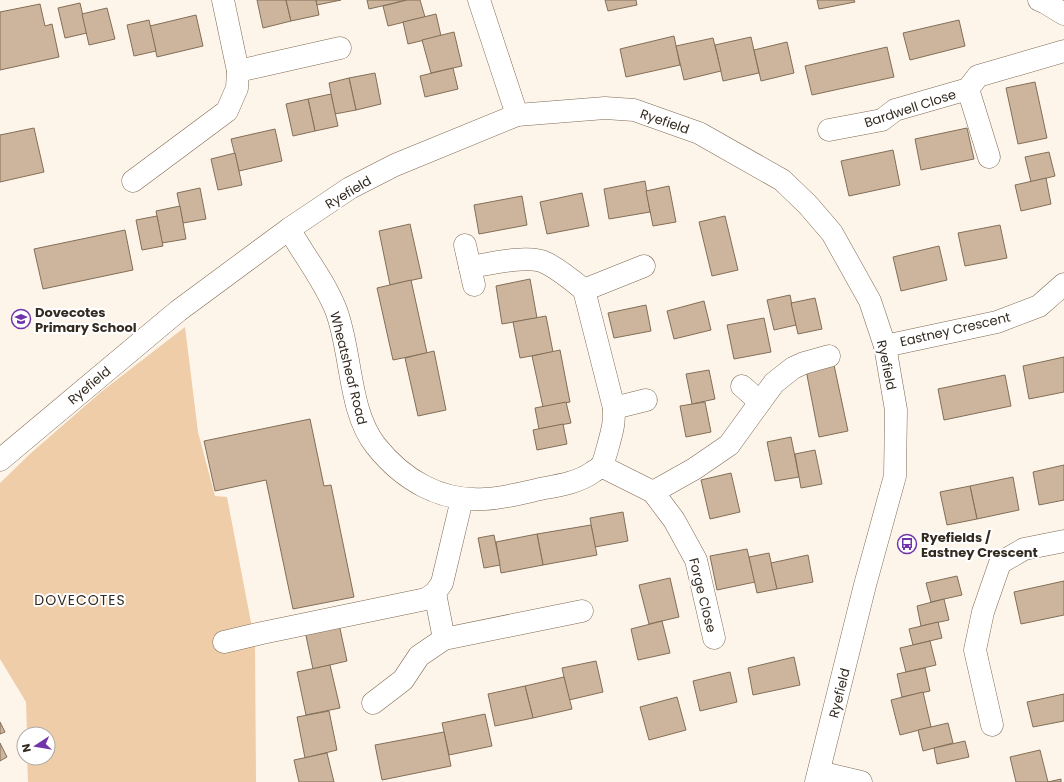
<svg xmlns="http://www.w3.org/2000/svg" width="1064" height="782" font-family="Poppins,sans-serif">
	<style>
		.green { fill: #efcda8 }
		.building { fill: #ccb59c; stroke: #836e57 }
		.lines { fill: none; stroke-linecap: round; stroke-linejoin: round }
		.minor-casing { stroke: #7e6952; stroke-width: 23 }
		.minor { stroke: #fff; stroke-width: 22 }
		.labels { text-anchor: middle; stroke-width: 4; stroke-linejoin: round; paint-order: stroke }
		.street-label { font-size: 13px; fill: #332a20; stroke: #fff }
		.poi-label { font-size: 13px; font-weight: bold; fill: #332a20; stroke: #fff; text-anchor: start }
		.neighbourhood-label { font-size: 14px; letter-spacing: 1px; fill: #332a20; stroke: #fff }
	</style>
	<rect width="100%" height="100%" fill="#fef5ea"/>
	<path class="green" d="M185,327L198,432L215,496L227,497L255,643L256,782H28L27,758H48V734H27L26,702L0,659V483L31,453L101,392Z"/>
	<g class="building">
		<path d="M257,0H286L291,21L263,28Z"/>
		<path d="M286,0H316L319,15L291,21Z"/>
		<path d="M316,0H341L317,5Z"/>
		<path d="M367,0H407L369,9Z"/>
		<path d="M407,0H420L425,17L388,26L383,6Z"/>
		<path d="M605,0H636L637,5L608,11Z"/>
		<path d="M817,0H854L855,2L819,9Z"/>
		<path d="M80,3L87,33L65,38L58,8Z"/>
		<path d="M40,4L45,26L52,24L59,57L0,70V12Z"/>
		<path d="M107,8L115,39L89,45L82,14Z"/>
		<path d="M436,14L441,36L408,44L403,22Z"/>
		<path d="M196,15L203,46L157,57L150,26Z"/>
		<path d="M149,20L156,51L134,56L127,25Z"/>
		<path d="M959,20L965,46L910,60L903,33Z"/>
		<path d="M454,32L462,66L431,73L422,40Z"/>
		<path d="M674,36L680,65L626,77L620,49Z"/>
		<path d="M751,37L759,73L723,81L715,45Z"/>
		<path d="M713,38L721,71L684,80L676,46Z"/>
		<path d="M787,42L794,73L761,81L754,50Z"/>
		<path d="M887,47L894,77L812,95L805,66Z"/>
		<path d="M453,68L458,89L425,97L420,76Z"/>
		<path d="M375,73L381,104L356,110L349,78Z"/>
		<path d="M349,78L356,110L335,114L329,83Z"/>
		<path d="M1035,82L1047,138L1018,144L1006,88Z"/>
		<path d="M331,94L338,126L315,131L308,99Z"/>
		<path d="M308,99L315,131L293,136L286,104Z"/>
		<path d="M34,128L44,172L0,182V135Z"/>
		<path d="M967,128L974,159L921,170L915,139Z"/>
		<path d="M275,129L282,161L239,171L231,139Z"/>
		<path d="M893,150L900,185L849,196L841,161Z"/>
		<path d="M1049,152L1055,176L1031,182L1025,157Z"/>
		<path d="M235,153L242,185L218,190L211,159Z"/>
		<path d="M1046,178L1051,204L1021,211L1015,185Z"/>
		<path d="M645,181L650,212L609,219L604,189Z"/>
		<path d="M669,186L676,222L653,226L646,191Z"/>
		<path d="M200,188L206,219L183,223L177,193Z"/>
		<path d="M582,193L589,226L547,234L540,202Z"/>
		<path d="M522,196L527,225L479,234L474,205Z"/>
		<path d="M180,206L186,239L162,243L156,211Z"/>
		<path d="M157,216L163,246L142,250L136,220Z"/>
		<path d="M725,216L738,270L712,276L699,222Z"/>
		<path d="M410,224L422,278L390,285L379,231Z"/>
		<path d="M1000,225L1007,258L965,266L958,233Z"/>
		<path d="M125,230L133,270L43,289L34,249Z"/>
		<path d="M939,246L947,280L901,291L893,257Z"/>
		<path d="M530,279L537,318L502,324L496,286Z"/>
		<path d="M411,280L427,353L393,360L377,288Z"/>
		<path d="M790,295L796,325L774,330L767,300Z"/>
		<path d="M815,298L822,329L798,334L791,303Z"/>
		<path d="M704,301L711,330L674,339L667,311Z"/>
		<path d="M646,305L651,331L614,338L608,313Z"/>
		<path d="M546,316L553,352L520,358L513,322Z"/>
		<path d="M764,318L771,352L734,359L727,325Z"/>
		<path d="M560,350L570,402L543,407L532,356Z"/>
		<path d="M434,351L446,410L418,416L405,358Z"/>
		<path d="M1064,357V392L1029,399L1023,366Z"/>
		<path d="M834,365L848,431L819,437L806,370Z"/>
		<path d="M709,370L715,399L692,404L686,374Z"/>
		<path d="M1005,375L1011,406L944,420L938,389Z"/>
		<path d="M566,402L571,423L539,429L535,408Z"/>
		<path d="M705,402L711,432L686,437L680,406Z"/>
		<path d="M310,419L324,486L331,485L354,597L293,609L266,480L215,491L204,441Z"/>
		<path d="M563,424L567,444L537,450L533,430Z"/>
		<path d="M791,437L799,477L775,481L767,442Z"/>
		<path d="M815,450L822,484L801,488L795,454Z"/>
		<path d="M1064,465V500L1039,505L1033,472Z"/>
		<path d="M731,473L740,512L710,519L701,480Z"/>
		<path d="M1013,477L1019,510L977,519L970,486Z"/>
		<path d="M970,486L977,519L947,525L940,492Z"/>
		<path d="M623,512L628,541L595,547L590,518Z"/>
		<path d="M591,525L597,555L543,565L537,534Z"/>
		<path d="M537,534L543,565L501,573L496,542Z"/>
		<path d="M494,535L500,565L484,568L478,538Z"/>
		<path d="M747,549L755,582L717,590L710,556Z"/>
		<path d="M769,553L777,589L757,593L749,557Z"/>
		<path d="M808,555L813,582L777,589L771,563Z"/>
		<path d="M957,576L962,595L931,602L926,583Z"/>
		<path d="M670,578L679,617L649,624L639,585Z"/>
		<path d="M1064,581V615L1021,624L1014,592Z"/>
		<path d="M944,599L949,620L921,626L917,606Z"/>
		<path d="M662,621L670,653L638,660L631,629Z"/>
		<path d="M938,622L942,638L913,645L909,629Z"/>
		<path d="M339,624L347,661L313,669L305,631Z"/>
		<path d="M930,641L936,665L906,672L900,648Z"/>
		<path d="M794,657L800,685L753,695L748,668Z"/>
		<path d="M596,661L603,692L569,700L562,668Z"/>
		<path d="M330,665L340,708L306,715L297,672Z"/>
		<path d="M925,668L930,691L902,697L897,674Z"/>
		<path d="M730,672L737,702L700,711L693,681Z"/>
		<path d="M564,677L572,709L533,718L525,686Z"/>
		<path d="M525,686L533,718L495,726L488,694Z"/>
		<path d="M923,692L931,727L900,735L891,700Z"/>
		<path d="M1064,694V721L1033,727L1027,702Z"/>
		<path d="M677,697L686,730L649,740L640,707Z"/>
		<path d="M329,711L337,750L305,758L297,717Z"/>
		<path d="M485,714L492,746L449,755L442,723Z"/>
		<path d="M0,722L5,732L0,734Z"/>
		<path d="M948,723L953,743L923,751L918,730Z"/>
		<path d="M444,732L451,766L382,780L375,745Z"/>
		<path d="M965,741L969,757L937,764L934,748Z"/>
		<path d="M0,743L7,757L0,761Z"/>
		<path d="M1040,750L1048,782H1016L1010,757Z"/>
		<path d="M327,753L334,782H299L294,760Z"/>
		<path d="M1061,779V782H1048Z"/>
	</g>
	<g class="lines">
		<g class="minor-casing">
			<g id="minor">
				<path d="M479,0L517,115"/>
				<path d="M1039,0L1046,3L1064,14"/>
				<path d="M238,71L340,48"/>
				<path d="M968,89L989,157"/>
				<path d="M829,130L882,120L895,110L968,89L978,76L1064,51"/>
				<path d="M133,181L227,111L237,88L238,71L223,0"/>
				<path d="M289,229C305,257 324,280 336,310C352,352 348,411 376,446C403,480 441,502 485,499C505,498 526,492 545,488C562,485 579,482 593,472C595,470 599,469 601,467C604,463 612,432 613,426C614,420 614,414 614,408L584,290"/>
				<path d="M465,245L474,285"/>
				<path d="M470,267C489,264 529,254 546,263C560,270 572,280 584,290L644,266"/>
				<path d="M885,346L997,322L1039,306L1064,284"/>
				<path d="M742,386L760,402"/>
				<path d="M614,408L646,400"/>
				<path d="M0,460L178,311L289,229L350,188L395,165L517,115L605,108L634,110L699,133L782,180L808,205L832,233L870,301L885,346L896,410L895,476L865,585L816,782"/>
				<path d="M601,466L653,492L674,520L696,560L714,638"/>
				<path d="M653,492L694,469L729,445L774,383L793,368L804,363L829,356"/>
				<path d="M435,593L444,639"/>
				<path d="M224,642L262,633L426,599L435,593L442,583L462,499"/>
				<path d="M373,703L403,680L419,656L444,639L582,611"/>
				<path d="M992,725L975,650L983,612L1000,563L1024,549L1064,541"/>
				<path d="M819,772L861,782"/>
			</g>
		</g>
		<use href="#minor" class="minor"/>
	</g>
	<defs>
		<g id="school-ring" transform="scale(1)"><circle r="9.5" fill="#fff" stroke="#7135ab" stroke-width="1.5"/><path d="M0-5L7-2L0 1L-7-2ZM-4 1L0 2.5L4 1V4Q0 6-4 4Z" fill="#7135ab"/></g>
		<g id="bus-ring" transform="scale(1)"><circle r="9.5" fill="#fff" stroke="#7135ab" stroke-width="1.5"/><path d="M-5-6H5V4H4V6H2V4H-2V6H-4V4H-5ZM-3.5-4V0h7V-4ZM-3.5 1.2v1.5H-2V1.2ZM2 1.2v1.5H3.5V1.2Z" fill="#7135ab"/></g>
	</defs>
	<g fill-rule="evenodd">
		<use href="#school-ring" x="21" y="319"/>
		<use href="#bus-ring" x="907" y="544"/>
	</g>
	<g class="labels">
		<g class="street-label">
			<text transform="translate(910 108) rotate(-18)" y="5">Bardwell Close</text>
			<text transform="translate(665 121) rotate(19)" y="5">Ryefield</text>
			<text transform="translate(348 192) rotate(-31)" y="5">Ryefield</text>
			<text transform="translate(955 329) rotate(-13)" y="5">Eastney Crescent</text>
			<text transform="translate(887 365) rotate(78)" y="5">Ryefield</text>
			<text transform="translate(349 368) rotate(76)" y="5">Wheatsheaf Road</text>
			<text transform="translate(89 385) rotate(-40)" y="5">Ryefield</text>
			<text transform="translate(703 595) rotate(76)" y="5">Forge Close</text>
			<text transform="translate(839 693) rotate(-76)" y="5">Ryefield</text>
		</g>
		<g class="poi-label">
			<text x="35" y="317">Dovecotes<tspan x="35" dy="15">Primary School</tspan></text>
			<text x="921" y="542">Ryefields /<tspan x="921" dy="15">Eastney Crescent</tspan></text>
		</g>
		<g class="neighbourhood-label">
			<text x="80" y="605">DOVECOTES</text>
		</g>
	</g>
	<g transform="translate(36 746) rotate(258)"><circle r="19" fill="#ffffff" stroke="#adaaa6"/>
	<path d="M0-3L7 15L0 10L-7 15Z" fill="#7135ab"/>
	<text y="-6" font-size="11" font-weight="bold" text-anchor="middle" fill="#332a20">N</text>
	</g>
</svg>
